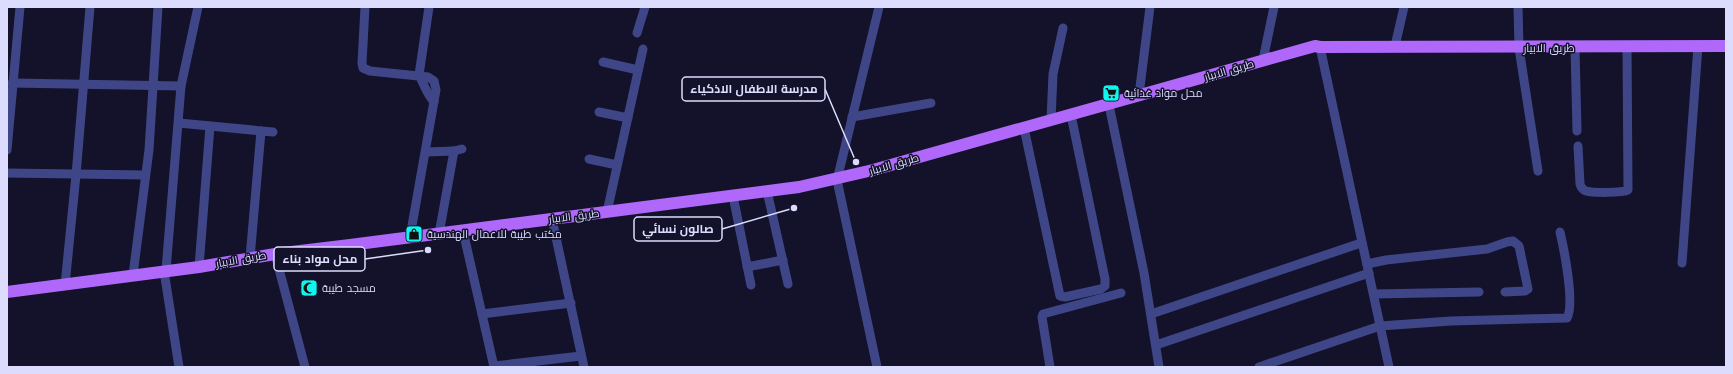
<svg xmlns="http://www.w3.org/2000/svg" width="1733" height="374" font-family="'Work Sans',Cairo,sans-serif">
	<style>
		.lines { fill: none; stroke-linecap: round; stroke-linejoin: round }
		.minor { stroke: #3f4687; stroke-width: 9 }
		.major { stroke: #af68f9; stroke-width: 12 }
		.labels { text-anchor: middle; stroke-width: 3; stroke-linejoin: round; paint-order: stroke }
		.street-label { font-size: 11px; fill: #dcddfe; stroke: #13122a }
		.poi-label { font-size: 11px; fill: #dcddfe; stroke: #13122a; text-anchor: start }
		.leader { fill: none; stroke: #dcddfe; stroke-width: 1.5 }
		.callout-dot { fill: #dcddfe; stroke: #13122a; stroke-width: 1.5 }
		.callout { fill: #13122a; stroke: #dcddfe; stroke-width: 1.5 }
		.callout-label { font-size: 12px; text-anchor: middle; font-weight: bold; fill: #dcddfe }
	</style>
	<rect width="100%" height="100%" fill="#13122a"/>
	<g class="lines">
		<g class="minor">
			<path d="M365,7L362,63L363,68L370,71L428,77L434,81L436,90L410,237"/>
			<path d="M429,7L419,75C424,84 426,93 434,102"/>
			<path d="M1518,7L1519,48L1538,171"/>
			<path d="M637,33L645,7"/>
			<path d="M1395,46L1404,7"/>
			<path d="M1320,47L1389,367"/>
			<path d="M1575,48L1577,131"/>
			<path d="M1263,60L1274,7"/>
			<path d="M603,62L638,70"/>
			<path d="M12,83L181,86"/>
			<path d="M1139,95L1150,7"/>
			<path d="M1109,105L1144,273L1159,367"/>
			<path d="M599,112L628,118"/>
			<path d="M852,117L931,103"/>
			<path d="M1051,120L1053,74L1063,28"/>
			<path d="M179,123L273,132"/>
			<path d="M1024,128L1060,296L1065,297L1101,289L1105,286V279L1071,115"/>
			<path d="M1578,146L1580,184C1581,188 1583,190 1586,191C1593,193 1622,193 1628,190L1627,46"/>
			<path d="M7,150L20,7"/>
			<path d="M426,152L454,151L462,149"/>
			<path d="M589,159L617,165"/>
			<path d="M7,173L145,175"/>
			<path d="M767,191L788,284"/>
			<path d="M733,196L751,285"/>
			<path d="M607,212L643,49"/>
			<path d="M552,219L584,367"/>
			<path d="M463,231L494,367"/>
			<path d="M439,234L454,151"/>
			<path d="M275,254L305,367"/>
			<path d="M250,258L261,131"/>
			<path d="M1682,263L1698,46"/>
			<path d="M1367,264L1386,260L1487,249L1507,242L1513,241L1519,246L1528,289L1525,291L1505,292"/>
			<path d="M199,267L210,126"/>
			<path d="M747,267L783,260"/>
			<path d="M166,270L181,86L198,7"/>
			<path d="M164,271L179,367"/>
			<path d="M133,275L149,150L158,7"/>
			<path d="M65,285L76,175L90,7"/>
			<path d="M1374,294L1479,292"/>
			<path d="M482,314L571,303"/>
			<path d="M1151,314L1361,243"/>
			<path d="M1156,345L1369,273"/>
			<path d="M494,366L581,356"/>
			<path d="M877,367L837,180L879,7"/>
			<path d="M1050,367L1042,317L1043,314L1121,293"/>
			<path d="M1259,367L1380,326L1451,321L1567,318C1575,304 1564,249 1560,232"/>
		</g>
		<path class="major" d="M7,292L199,267L275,254L350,245L799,187L873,170L1315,46L1320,47L1726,46"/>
	</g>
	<defs>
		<g id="supermarket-square" transform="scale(0.9)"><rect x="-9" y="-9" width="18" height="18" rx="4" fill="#10f6ee" stroke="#13122a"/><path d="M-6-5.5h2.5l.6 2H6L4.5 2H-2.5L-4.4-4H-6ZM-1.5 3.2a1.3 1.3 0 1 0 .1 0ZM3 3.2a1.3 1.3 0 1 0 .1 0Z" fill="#111"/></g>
		<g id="shop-square" transform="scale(0.9)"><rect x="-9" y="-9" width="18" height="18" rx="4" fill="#10f6ee" stroke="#13122a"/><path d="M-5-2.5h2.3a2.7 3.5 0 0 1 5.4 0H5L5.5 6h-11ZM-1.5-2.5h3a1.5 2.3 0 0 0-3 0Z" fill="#111"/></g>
		<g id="mosque-square" transform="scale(0.9)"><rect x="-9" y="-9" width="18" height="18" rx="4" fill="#10f6ee" stroke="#13122a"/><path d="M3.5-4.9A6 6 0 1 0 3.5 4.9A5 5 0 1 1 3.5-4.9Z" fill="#111"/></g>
	</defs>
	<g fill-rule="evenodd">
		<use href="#supermarket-square" x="1111" y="93"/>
		<use href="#shop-square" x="414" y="234"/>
		<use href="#mosque-square" x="309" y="288"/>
	</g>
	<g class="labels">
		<g class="street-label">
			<text x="1549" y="52">طريق الابيار</text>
			<text transform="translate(1229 70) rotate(-16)" y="4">طريق الابيار</text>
			<text transform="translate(894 164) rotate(-16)" y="4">طريق الابيار</text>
			<text transform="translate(574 216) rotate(-7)" y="4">طريق الابيار</text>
			<text transform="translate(241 259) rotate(-10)" y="4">طريق الابيار</text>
		</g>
		<g class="poi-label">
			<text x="1124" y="97">محل مواد غذائية</text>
			<text x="427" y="238">مكتب طيبة للاعمال الهندسية</text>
			<text x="322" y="292">مسجد طيبة</text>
		</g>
	</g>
	<path class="leader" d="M856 162L825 89M794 208L722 229M428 250L365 259"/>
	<g class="callout-dot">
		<circle cx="856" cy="162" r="4"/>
		<circle cx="794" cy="208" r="4"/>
		<circle cx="428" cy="250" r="4"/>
	</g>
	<g class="callout">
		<rect x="682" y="77" width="143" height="24" rx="4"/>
		<rect x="634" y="217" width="88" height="24" rx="4"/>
		<rect x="274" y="247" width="91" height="24" rx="4"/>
	</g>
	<g class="callout-label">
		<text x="754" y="93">مدرسة الاطفال الاذكياء</text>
		<text x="678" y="233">صالون نسائي</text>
		<text x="320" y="263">محل مواد بناء</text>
	</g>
	<rect width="1733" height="374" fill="none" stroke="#dcddfe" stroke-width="16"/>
</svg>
